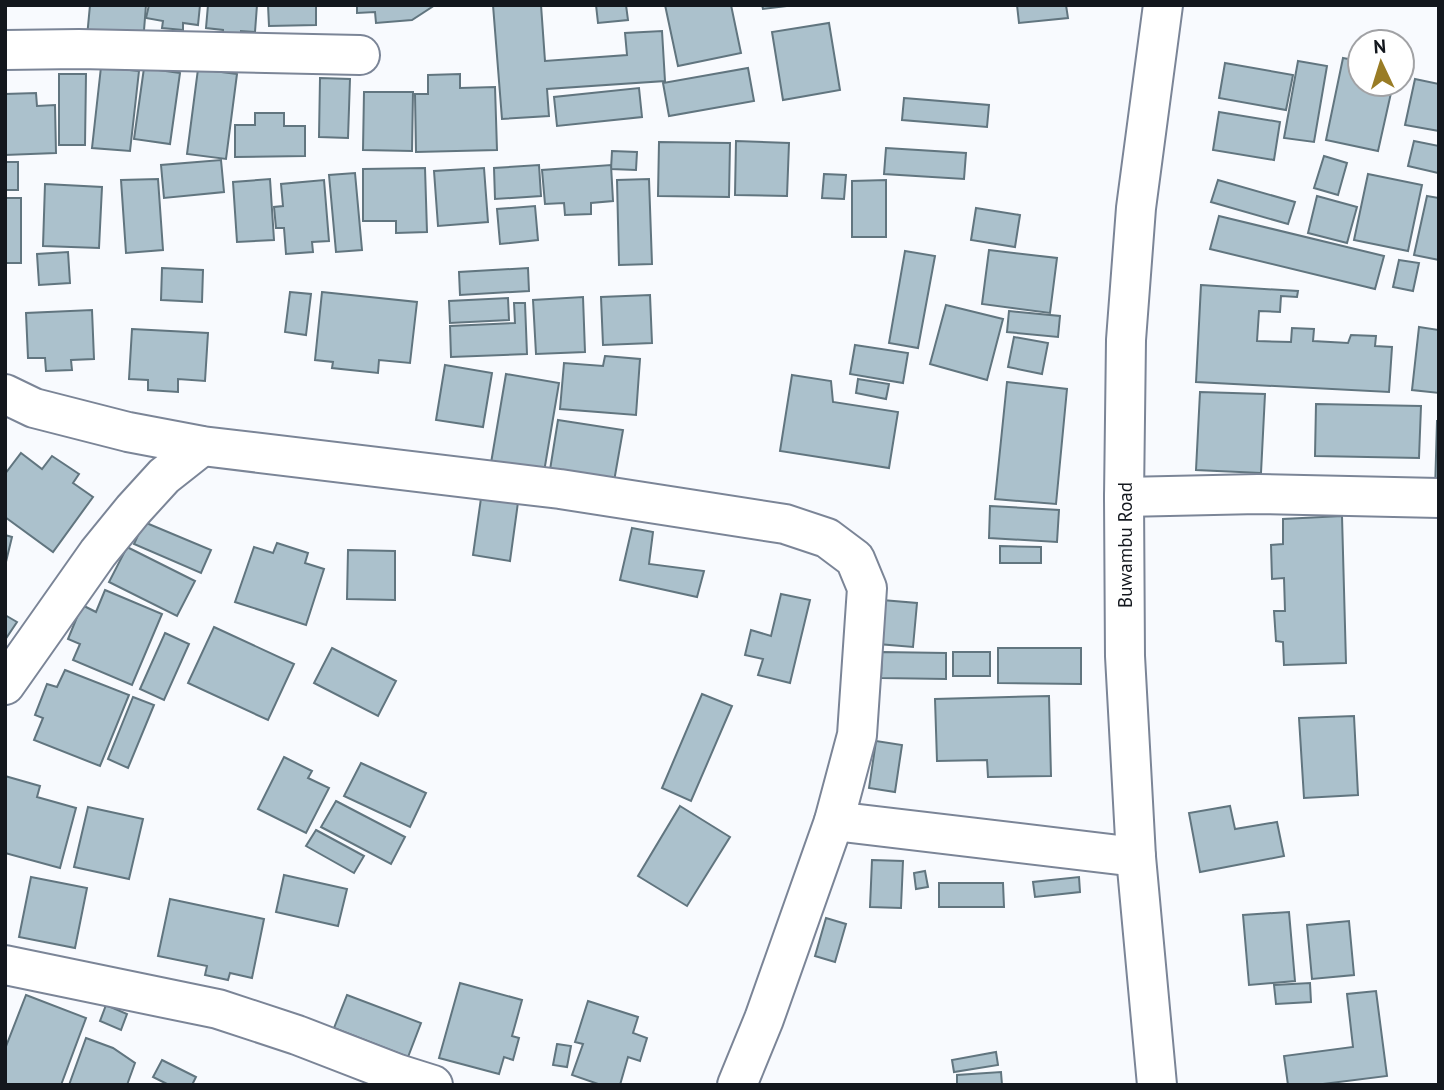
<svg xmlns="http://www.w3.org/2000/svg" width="1444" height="1090" font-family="'PT Sans',sans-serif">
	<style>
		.building { fill: #abc1cc; stroke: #61757f; stroke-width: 2 }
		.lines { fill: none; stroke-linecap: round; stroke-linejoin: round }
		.minor-casing { stroke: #7b8597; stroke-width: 42 }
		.minor { stroke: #fff; stroke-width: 38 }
		.labels { text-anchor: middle; stroke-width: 7; stroke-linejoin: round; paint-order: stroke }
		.street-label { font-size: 19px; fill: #13171d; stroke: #fff }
	</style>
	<rect width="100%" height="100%" fill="#f8fafe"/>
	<g class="building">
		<path d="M90,5H146L143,43L87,37Z"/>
		<path d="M149,5H200L198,25L183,23V30L162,28L163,21L146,18Z"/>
		<path d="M208,5H257L255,32L241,31V37L223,36V30L206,28Z"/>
		<path d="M268,5H316V25L269,26Z"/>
		<path d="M357,5H435L412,20L376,23L375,12L357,13Z"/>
		<path d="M493,5H541L545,61L627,55L625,33L662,31L665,81L547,89L549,116L502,119Z"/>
		<path d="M596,5H626L628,20L598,23Z"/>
		<path d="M665,5H731L741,53L678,66Z"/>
		<path d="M762,5H795L763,9Z"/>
		<path d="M1017,5H1066L1068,18L1019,23Z"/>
		<path d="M829,23L840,90L783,100L772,32Z"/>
		<path d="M1343,58L1360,61V84H1393L1378,151L1326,140Z"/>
		<path d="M1298,61L1327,66L1314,142L1284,138Z"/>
		<path d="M1225,63L1293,75L1286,110L1219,98Z"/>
		<path d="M101,67L139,71L130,151L92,148Z"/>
		<path d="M144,68L180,73L170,144L134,139Z"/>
		<path d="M748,68L754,101L669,116L663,83Z"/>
		<path d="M198,69L237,74L226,159L187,154Z"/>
		<path d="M59,74H86L85,145H59Z"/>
		<path d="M460,74V88L495,87L497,150L416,152L415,94H428V75Z"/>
		<path d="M320,78L350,79L348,138L319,137Z"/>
		<path d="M1415,79L1439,84V131L1405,125Z"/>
		<path d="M639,88L642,117L557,126L554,97Z"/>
		<path d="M364,92H413L412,151L363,150Z"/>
		<path d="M36,93L37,106L55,105L56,153L5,155V94Z"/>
		<path d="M904,98L989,105L987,127L902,120Z"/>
		<path d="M1219,112L1280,122L1274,160L1213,150Z"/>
		<path d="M255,113H284V126H305V156L235,157V125H255Z"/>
		<path d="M736,141L789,143L787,196L735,195Z"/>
		<path d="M1414,141L1439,146L1438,173L1408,166Z"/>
		<path d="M659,142L730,143L729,197L658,196Z"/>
		<path d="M886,148L966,153L964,179L884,174Z"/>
		<path d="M612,151L637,152L636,170L611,169Z"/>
		<path d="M1324,156L1347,163L1338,195L1314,188Z"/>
		<path d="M221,160L224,192L164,198L161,165Z"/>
		<rect x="5" y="162" width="13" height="28"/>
		<path d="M539,165L541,196L495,199L494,168Z"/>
		<path d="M611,165L613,201L591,203V214L565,215L564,203L545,204L542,170Z"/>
		<path d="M425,168L427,232L396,233V221H363V169Z"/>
		<path d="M484,168L488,222L438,226L434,171Z"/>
		<path d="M355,173L362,250L336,252L329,175Z"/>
		<path d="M824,174L846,175L844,199L822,198Z"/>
		<path d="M1368,174L1422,185L1408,251L1354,240Z"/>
		<path d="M158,179L163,250L126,253L121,180Z"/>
		<path d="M270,179L274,240L237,242L233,182Z"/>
		<path d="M649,179L652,264L619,265L617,180Z"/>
		<path d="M324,180L329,241L312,242L313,252L286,254L284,228H276L274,207L283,206L281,184Z"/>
		<path d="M886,180V237H852V181Z"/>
		<path d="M1218,180L1295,202L1288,224L1211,202Z"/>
		<path d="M45,184L102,187L99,248L43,246Z"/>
		<path d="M1317,196L1357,207L1347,243L1308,233Z"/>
		<path d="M1427,196L1439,198V260L1414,255Z"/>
		<rect x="5" y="198" width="16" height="65"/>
		<path d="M535,206L538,240L500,244L497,209Z"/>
		<path d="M976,208L1020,215L1015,247L971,240Z"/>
		<path d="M1219,216L1384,256L1375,289L1210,249Z"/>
		<path d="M989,250L1057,258L1050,313L982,304Z"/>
		<path d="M905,251L935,256L918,348L889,343Z"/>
		<path d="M68,252L70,283L39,285L37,254Z"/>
		<path d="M1399,260L1419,263L1413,291L1393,287Z"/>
		<path d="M162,268L203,270L202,302L161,300Z"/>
		<path d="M528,268L529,291L460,295L459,272Z"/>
		<path d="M1201,285L1298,291L1297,297L1281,296L1280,312L1259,311L1257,341L1291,342L1292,328L1314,329L1313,341L1348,343L1351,335L1376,336L1375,346L1392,347L1389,392L1196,382Z"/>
		<path d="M290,292L311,294L306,335L285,332Z"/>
		<path d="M322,292L417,302L410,363L379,360L378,373L332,368L333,362L315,360Z"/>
		<path d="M650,295L652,343L603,345L601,297Z"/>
		<path d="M583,297L585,352L536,354L533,300Z"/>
		<path d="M508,298L509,320L450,323L449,301Z"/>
		<path d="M514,303H525L527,354L451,357L450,326L515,323Z"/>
		<path d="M946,305L1003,319L987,380L930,364Z"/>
		<path d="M92,310L94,359L71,360L72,370L46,371L45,358H28L26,313Z"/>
		<path d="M1009,311L1060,316L1058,337L1007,332Z"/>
		<path d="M1419,327L1439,330V393L1412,390Z"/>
		<path d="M132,329L208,333L205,381L178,379V392L148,390V380L129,379Z"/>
		<path d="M1014,337L1048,343L1042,374L1008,367Z"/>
		<path d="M855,345L908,353L903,383L850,374Z"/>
		<path d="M605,356L640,359L636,415L560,409L564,363L603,366Z"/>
		<path d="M445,365L492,373L483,427L436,420Z"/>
		<path d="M506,374L559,383L544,472L491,463Z"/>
		<path d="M792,375L831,381L833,402L898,412L889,468L780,451Z"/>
		<path d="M858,379L889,384L886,399L856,393Z"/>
		<path d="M1007,382L1067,389L1056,504L995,499Z"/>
		<path d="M1200,392L1265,394L1261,473L1196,470Z"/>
		<path d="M1316,404L1421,406L1419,458L1315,456Z"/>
		<path d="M558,420L623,430L613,487L549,476Z"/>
		<path d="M1437,421H1439V491H1435Z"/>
		<path d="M21,453L42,469L52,456L79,474L73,483L93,497L53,552L5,517V474Z"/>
		<path d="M482,491L519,495L510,561L473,555Z"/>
		<path d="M990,506L1059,510L1057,542L989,538Z"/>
		<path d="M1342,516L1346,663L1284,665L1283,642L1276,641L1274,611H1285L1284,578L1272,579L1271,545L1283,544V519Z"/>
		<path d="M144,522L211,550L201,573L134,544Z"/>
		<path d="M632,528L653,532L649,564L704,571L697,597L620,580Z"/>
		<path d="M5,535L12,537L5,566Z"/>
		<path d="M277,543L308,553L305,563L324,569L306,625L235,602L254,547L273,553Z"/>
		<path d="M1000,546L1041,547V563H1000Z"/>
		<path d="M127,547L195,581L177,616L109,582Z"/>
		<path d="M348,550L395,551V600L347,599Z"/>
		<path d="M105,590L162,614L132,685L73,660L80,644L68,639L82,605L96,612Z"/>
		<path d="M781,594L810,600L790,683L758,675L763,659L745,655L751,630L771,636Z"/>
		<path d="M882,600L917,603L913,647L878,644Z"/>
		<path d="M5,615L17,622L5,640Z"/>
		<path d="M214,627L294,664L268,720L188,683Z"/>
		<path d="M165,633L189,644L164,700L140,689Z"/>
		<path d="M332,648L396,681L378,716L314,683Z"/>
		<path d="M998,648H1081V684L998,683Z"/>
		<path d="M882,652L946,653V679L881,678Z"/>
		<rect x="953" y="652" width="37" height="24"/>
		<path d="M65,670L129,695L100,766L34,740L43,718L35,715L47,684L57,687Z"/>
		<path d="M702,694L732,706L691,801L662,788Z"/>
		<path d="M1049,696L1051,776L988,777L987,760L937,761L935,699Z"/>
		<path d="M133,697L154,705L128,768L108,759Z"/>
		<path d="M1354,716L1358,795L1304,798L1299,718Z"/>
		<path d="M876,741L902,745L895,792L869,788Z"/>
		<path d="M284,757L312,771L308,778L329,788L306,833L258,809Z"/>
		<path d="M361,763L426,793L410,827L344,796Z"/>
		<path d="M5,776L40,786L37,797L76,808L60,868L5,853Z"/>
		<path d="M336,801L405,837L391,864L321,827Z"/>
		<path d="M680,806L730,837L687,906L638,876Z"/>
		<path d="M1230,806L1235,829L1277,822L1284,856L1200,872L1189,813Z"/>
		<path d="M88,807L143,819L129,879L74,867Z"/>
		<path d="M316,830L364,856L354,873L306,846Z"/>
		<path d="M872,860L903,861L901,908L870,907Z"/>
		<path d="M925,871L928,887L916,889L914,873Z"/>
		<path d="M284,875L347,889L338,926L276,912Z"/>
		<path d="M31,877L87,888L75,948L19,937Z"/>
		<path d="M1079,877L1080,892L1035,897L1033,882Z"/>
		<path d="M939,883H1003L1004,907H939Z"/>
		<path d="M170,899L264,919L252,978L230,973L228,980L205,975L207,966L158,956Z"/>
		<path d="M1289,912L1295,981L1249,985L1243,915Z"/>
		<path d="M826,918L846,924L835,962L815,956Z"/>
		<path d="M1349,921L1354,975L1312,979L1307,925Z"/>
		<path d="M460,983L522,1000L512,1036L519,1038L513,1060L504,1057L499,1074L439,1058Z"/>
		<path d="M1310,983L1311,1002L1276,1004L1274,985Z"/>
		<path d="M1376,991L1387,1076L1315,1085H1288L1284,1056L1353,1047L1347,994Z"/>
		<path d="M26,995L86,1018L61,1085H5V1049Z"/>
		<path d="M347,995L421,1023L408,1057L334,1028Z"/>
		<path d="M588,1001L638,1017L633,1033L647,1038L640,1061L628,1057L620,1085H601L572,1075L583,1044L575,1042Z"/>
		<path d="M106,1005L127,1014L121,1030L100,1021Z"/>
		<path d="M86,1038L113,1048L135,1063L127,1085H69Z"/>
		<path d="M557,1044L571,1046L567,1067L553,1065Z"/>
		<path d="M996,1052L998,1065L954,1072L952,1060Z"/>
		<path d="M162,1060L196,1077L192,1085H169L153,1077Z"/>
		<path d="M1001,1072L1002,1085H957V1075Z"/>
	</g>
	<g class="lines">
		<g class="minor-casing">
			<g id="minor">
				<path d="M5,50L79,49L360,55"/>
				<path d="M5,394L34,408L128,432L202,446L560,489L785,524L827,538L855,559L867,588L857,735L834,821L764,1019L737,1085"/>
				<path d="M1124,497L1258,494L1439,498"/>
				<path d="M5,685L98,553L133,510L164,476L202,446"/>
				<path d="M834,821L1136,857"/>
				<path d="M5,965L218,1009L297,1035L398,1074L433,1085"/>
				<path d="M1157,1085L1136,857L1125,656L1124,497L1126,340L1136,208L1163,5"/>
			</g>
		</g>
		<use href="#minor" class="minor"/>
	</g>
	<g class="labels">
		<g class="street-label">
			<text transform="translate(1125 545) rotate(-90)" y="7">Buwambu Road</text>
		</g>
	</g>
	<rect width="1444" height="1090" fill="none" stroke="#13171d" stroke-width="14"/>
	<g transform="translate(1381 63) rotate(356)"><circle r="33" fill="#ffffff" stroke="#a1a2a5" stroke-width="2"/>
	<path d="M0-5L12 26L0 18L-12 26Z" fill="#997c25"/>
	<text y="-10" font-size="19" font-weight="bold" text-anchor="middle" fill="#13171d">N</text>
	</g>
</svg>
